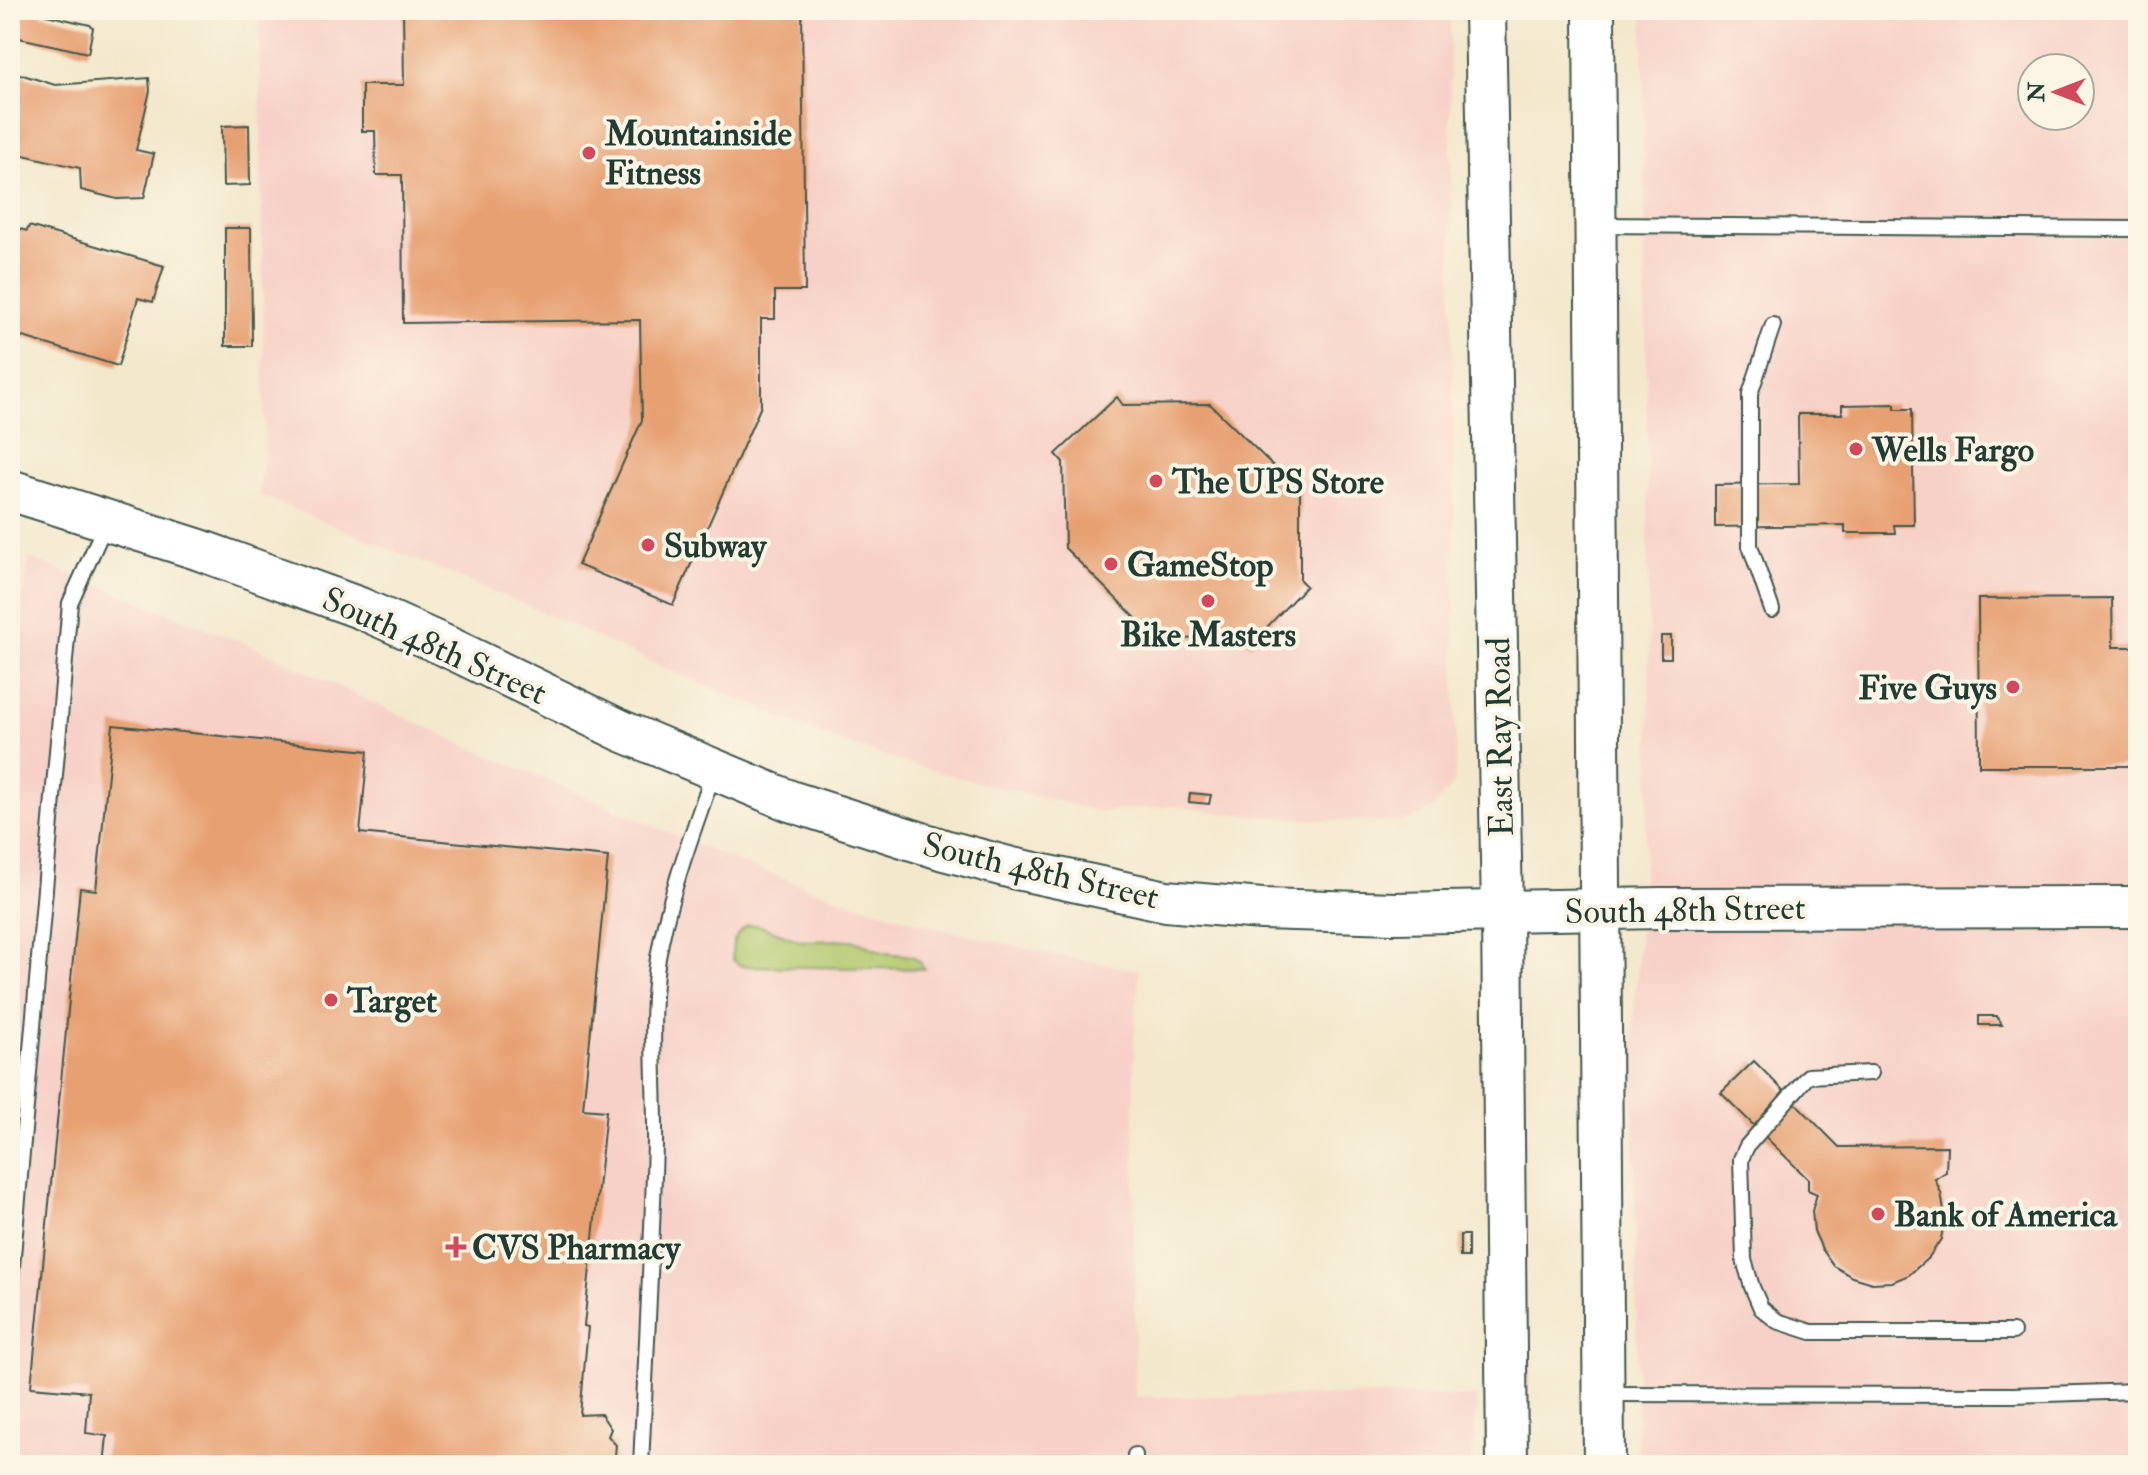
<svg xmlns="http://www.w3.org/2000/svg" width="2148" height="1475" font-family="'IM FELL Double Pica',serif">
	<style>
		.built { fill: #f7d1c7; fill-rule: evenodd }
		.green { fill: #b0c76c; stroke: #688250; stroke-width: 2 }
		.building { fill: #e7a072 }
		.lines { fill: none; stroke-linecap: round; stroke-linejoin: round }
		.service-casing { stroke: #3f574b; stroke-width: 18 }
		.secondary-casing { stroke: #3f574b; stroke-width: 44 }
		.service { stroke: #fff; stroke-width: 14 }
		.secondary { stroke: #fff; stroke-width: 40 }
		.poi-dot { fill: #d1495b; stroke: #fcf5e5; stroke-width: 3 }
		.labels { text-anchor: middle; stroke-width: 8; stroke-linejoin: round; paint-order: stroke }
		.poi-label { font-size: 34px; font-weight: bold; fill: #1f3d34; stroke: #fcf5e5; text-anchor: start }
		.street-label { font-size: 34px; fill: #1f3d34; stroke: #fcf5e5 }
	</style>
	<rect width="100%" height="100%" fill="#fcf5e5"/>
	<filter id="ink" filterUnits="userSpaceOnUse"><feTurbulence type="fractalNoise" baseFrequency=".0125" numOctaves="2"/><feDisplacementMap in="SourceGraphic" scale="16" xChannelSelector="R" yChannelSelector="G"/><feConvolveMatrix kernelMatrix="1 2 1 2 8 2 1 2 1" color-interpolation-filters="sRGB"/></filter>
	<filter id="wash" filterUnits="userSpaceOnUse"><feTurbulence type="fractalNoise" baseFrequency=".006" numOctaves="4" result="noise"/><feDisplacementMap in="SourceGraphic" scale="32" xChannelSelector="R" yChannelSelector="G"/><feGaussianBlur stdDeviation="1.8" result="paint"/><feColorMatrix in="noise" values="0 0 0 0 0 0 0 0 0 0 0 0 0 0 0 0 0 1.4 0 .05"/><feComposite in="paint" operator="in"/></filter>
	<g filter="url(#wash)">
		<rect width="100%" height="100%" fill="#f3e8cc"/>
		<g class="built">
			<path d="M259,10H1450L1456,762L1454,780L1446,793L1433,808L1420,816L1400,822L1314,820L1224,813L1172,806L1101,812L968,780L898,761L833,739L657,665L547,614L259,495L265,448Z"/>
			<path d="M1643,10H2138V1465H1638L1633,1038L1650,766ZM2032,68H2080V116H2032Z"/>
			<path d="M29,558L252,646L460,743L738,862L841,899L938,928L1045,953L1139,970L1134,1041L1135,1397L1428,1395L1477,1397L1471,1465H10V717L24,591Z"/>
		</g>
		<path class="green" d="M748,925H758L800,941L852,940L885,953L912,956L919,961L924,969L741,966L733,960C730,944 735,934 748,925Z"/>
		<g id="blocks">
			<g class="building">
				<path d="M10,10H25L90,25L93,28L88,53L10,36Z"/>
				<path d="M403,10H802L805,291H775V319H761V406L673,605L578,565L642,420L640,320L403,323L402,175H376L375,131H362V85H404Z"/>
				<path d="M23,75L55,85L149,78L150,91L136,150L154,154L144,198L117,199L81,190L80,168L10,152V76Z"/>
				<path d="M249,125L250,185L223,186L222,126Z"/>
				<path d="M10,226L27,231L29,226L164,266L153,302L138,298L118,366L10,333Z"/>
				<path d="M225,228H251L252,346H225Z"/>
				<path d="M1117,397L1123,405L1210,404L1300,492V580L1306,586L1250,645L1243,638L1157,639L1065,548L1063,462L1056,454Z"/>
				<path d="M1895,404V409H1912L1914,525H1894L1895,533H1845V525L1715,527V485L1799,484L1798,414H1842V405Z"/>
				<path d="M2112,598L2113,647H2138V766H1979L1978,599Z"/>
				<rect x="1661" y="636" width="10" height="22"/>
				<path d="M113,725L368,751L360,833L608,857L583,1109L606,1111L584,1326L588,1327L580,1415L601,1414L611,1429L608,1436L616,1445L614,1465H104L107,1436L86,1433L89,1392L31,1387L80,888L96,890Z"/>
				<path d="M1190,793L1211,795L1209,804L1189,802Z"/>
				<path d="M1979,1016H1996L2002,1025H1979Z"/>
				<path d="M1754,1061L1839,1147L1947,1146L1946,1172L1935,1179L1941,1193L1945,1217L1941,1239L1929,1257L1909,1275L1892,1282L1872,1283L1852,1277L1834,1266L1822,1249L1814,1231L1812,1211L1817,1194L1808,1190V1179L1721,1093Z"/>
				<rect x="1460" y="1235" width="8" height="22"/>
			</g>
		</g>
	</g>
	<g filter="url(#ink)">
		<use href="#blocks" fill-opacity="0" stroke="#3f574b" stroke-width="2"/>
		<g class="lines">
			<g class="service-casing">
				<g id="service">
					<path d="M1597,225L2138,229"/>
					<path d="M1772,610L1750,546V394L1773,325"/>
					<path d="M1871,1073L1808,1076L1747,1146L1741,1159L1744,1260L1752,1287L1761,1308L1777,1321L1811,1332H2013"/>
					<path d="M10,1290L70,603L105,525"/>
					<path d="M1607,1394L2013,1395L2138,1391"/>
					<path d="M1135,1455V1465"/>
					<path d="M641,1465C646,1358 652,1250 655,1143C656,1078 647,1006 661,942C673,884 694,829 713,774"/>
				</g>
			</g>
			<g class="secondary-casing">
				<g id="secondary">
					<path d="M1485,10L1502,912L1507,1465"/>
					<path d="M1594,10L1604,1465"/>
					<path d="M10,490L197,549L360,608L448,647L622,731L790,801L944,850L1012,868L1166,901L1262,909L1395,913L1662,908L2138,907"/>
				</g>
			</g>
			<use href="#service" class="service"/>
			<use href="#secondary" class="secondary"/>
		</g>
	</g>
	<g class="poi-dot">
		<circle cx="589" cy="153" r="8"/>
		<circle cx="1856" cy="449" r="8"/>
		<circle cx="1156" cy="481" r="8"/>
		<circle cx="648" cy="545" r="8"/>
		<circle cx="1111" cy="564" r="8"/>
		<circle cx="1208" cy="601" r="8"/>
		<circle cx="2013" cy="687" r="8"/>
		<circle cx="331" cy="1000" r="8"/>
		<circle cx="1878" cy="1214" r="8"/>
		<path d="M452 1235h8v8h8v8h-8v8h-8v-8h-8v-8h8z"/>
	</g>
	<g class="labels">
		<g class="poi-label">
			<text x="605" y="145">Mountainside<tspan x="605" dy="39">Fitness</tspan></text>
			<text x="1872" y="461">Wells Fargo</text>
			<text x="1172" y="493">The UPS Store</text>
			<text x="664" y="557">Subway</text>
			<text x="1127" y="576">GameStop</text>
			<text x="1208" y="646" text-anchor="middle">Bike Masters</text>
			<text x="1997" y="699" text-anchor="end">Five Guys</text>
			<text x="347" y="1012">Target</text>
			<text x="1894" y="1226">Bank of America</text>
			<text x="472" y="1259">CVS Pharmacy</text>
		</g>
		<g class="street-label">
			<text transform="translate(435 645) rotate(24)" y="12">South 48th Street</text>
			<text transform="translate(1499 737) rotate(-91)" y="12">East Ray Road</text>
			<text transform="translate(1041 870) rotate(13)" y="12">South 48th Street</text>
			<text transform="translate(1685 909) rotate(-1)" y="12">South 48th Street</text>
		</g>
	</g>
	<rect width="2148" height="1475" fill="none" stroke="#fcf5e5" stroke-width="40"/>
	<g transform="translate(2056 92) rotate(270)"><circle r="38" fill="#fcf5e5" stroke="#a4ab9e" stroke-width="2"/>
	<path d="M0-6L14 30L0 20L-14 30Z" fill="#d1495b"/>
	<text y="-12" font-size="22" font-weight="bold" text-anchor="middle" fill="#1f3d34">N</text>
	</g>
</svg>
